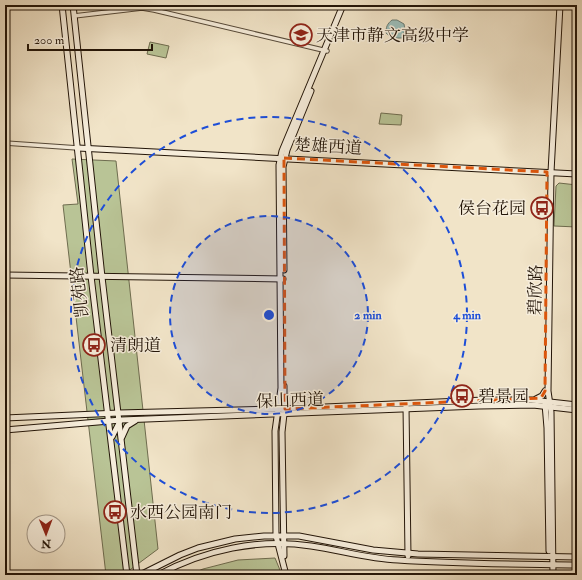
<svg xmlns="http://www.w3.org/2000/svg" width="582" height="580" font-family="'IM FELL Double Pica','Noto Serif SC',serif">
	<style>
		.green { fill: #b9c496; stroke: #6e6c4f }
		.water { fill: #9bbeb9; stroke: #6b7a72 }
		.lines { fill: none; stroke-linecap: round; stroke-linejoin: round }
		.street-casing { stroke: #564938; stroke-width: 5.5 }
		.secondary-casing { stroke: #231508; stroke-width: 7 }
		.street { stroke: #f6eddb; stroke-width: 3.5 }
		.secondary { stroke: #f6eddb; stroke-width: 5 }
		.marked { fill: none; stroke: #de560c; stroke-width: 3; stroke-dasharray: 8 5; stroke-linejoin: round }
		.ring { fill: none; stroke: #1d4ed8; stroke-width: 2; stroke-dasharray: 7 5 }
		.labels { text-anchor: middle; stroke-width: 3; stroke-linejoin: round; paint-order: stroke }
		.poi-label { font-size: 17px; fill: #231508; stroke: #f6eddb; text-anchor: start }
		.street-label { font-size: 17px; fill: #231508; stroke: #f6eddb }
		.centre { fill: #1d4ed8; stroke: #f6eddb; stroke-width: 2 }
		.ring-label { font-size: 12px; text-anchor: middle; font-weight: bold; fill: #1d4ed8; stroke: #f6eddb; stroke-width: 3; stroke-linejoin: round; paint-order: stroke }
	</style>
	<rect width="100%" height="100%" fill="#f1e4c8"/>
	<filter id="stains"><feTurbulence type="fractalNoise" baseFrequency=".005" numOctaves="4"/><feColorMatrix values="0 0 0 0 .2 0 0 0 0 .09 0 0 0 0 .02 0 0 0 .5 -.17"/></filter>
	<radialGradient id="worn" r=".72"><stop offset=".6" stop-color="#630" stop-opacity="0"/><stop offset="1" stop-color="#630" stop-opacity=".3"/></radialGradient>
	<g class="green">
		<path d="M150,42L169,46L166,58L147,54Z"/>
		<path d="M381,113L402,115L401,125L379,124Z"/>
		<path d="M72,159L116,161L158,549L123,575H106L63,205L78,204Z"/>
		<path d="M559,183L577,185V227L554,226L556,186Z"/>
		<path d="M275,558L282,575H189L203,569L238,560Z"/>
	</g>
	<path class="water" d="M392,20H397L404,24L405,30L402,38H392L386,33C386,27 387,24 392,20Z"/>
	<g class="lines">
		<g class="street-casing">
			<g id="street">
				<path d="M74,16L142,8L154,10L327,51"/>
				<path d="M5,143L78,148"/>
			</g>
		</g>
		<g class="secondary-casing">
			<g id="secondary">
				<path d="M62,5L91,276L127,575"/>
				<path d="M73,5L102,277L137,575"/>
				<path d="M78,148L577,174"/>
				<path d="M284,270L283,167L287,150L311,91"/>
				<path d="M5,275L283,279"/>
				<path d="M536,399L542,396L545,391"/>
				<path d="M545,404L547,428L549,551"/>
				<path d="M406,406L408,556"/>
				<path d="M5,418L119,413L279,409L484,400H532L577,405"/>
				<path d="M5,430L121,420L479,406L533,405L577,410"/>
				<path d="M112,437L120,421"/>
				<path d="M122,437L127,426L135,421"/>
				<path d="M284,556L282,432L284,414V386"/>
				<path d="M140,575L180,555L198,548L235,539L264,536H299L373,550L418,554L577,557"/>
				<path d="M158,575C204,550 259,538 311,546C340,550 368,559 398,560C457,564 517,564 577,565"/>
				<path d="M286,575L276,536L275,431L281,388L279,165L282,151L343,5"/>
				<path d="M553,575L551,412L548,391L551,172L560,5"/>
			</g>
		</g>
		<use href="#street" class="street"/>
		<use href="#secondary" class="secondary"/>
	</g>
	<path class="marked" d="M284,158L547,172L545,391L541,398L285,409Z"/>
	<circle cx="269" cy="315" r="99" fill="#1d4ed8" fill-opacity=".12"/>
	<g class="ring">
		<circle cx="269" cy="315" r="99"/>
		<circle cx="269" cy="315" r="198"/>
	</g>
	<defs>
		<g id="school-ring" transform="scale(1.15)"><circle r="9.5" fill="#f6eddb" stroke="#8f2418" stroke-width="1.5"/><path d="M0-5L7-2L0 1L-7-2ZM-4 1L0 2.5L4 1V4Q0 6-4 4Z" fill="#8f2418"/></g>
		<g id="bus-ring" transform="scale(1.15)"><circle r="9.5" fill="#f6eddb" stroke="#8f2418" stroke-width="1.5"/><path d="M-5-6H5V4H4V6H2V4H-2V6H-4V4H-5ZM-3.5-4V0h7V-4ZM-3.5 1.2v1.5H-2V1.2ZM2 1.2v1.5H3.5V1.2Z" fill="#8f2418"/></g>
	</defs>
	<g fill-rule="evenodd">
		<use href="#school-ring" x="301" y="35"/>
		<use href="#bus-ring" x="542" y="208"/>
		<use href="#bus-ring" x="94" y="345"/>
		<use href="#bus-ring" x="462" y="396"/>
		<use href="#bus-ring" x="115" y="512"/>
	</g>
	<g class="labels">
		<g class="poi-label">
			<text x="316" y="41">天津市静文高级中学</text>
			<text x="526" y="214" text-anchor="end">侯台花园</text>
			<text x="110" y="351">清朗道</text>
			<text x="478" y="402">碧景园</text>
			<text x="130" y="518">水西公园南门</text>
		</g>
		<g class="street-label">
			<text transform="translate(328 146) rotate(3)" y="6">楚雄西道</text>
			<text transform="translate(535 290) rotate(-89)" y="6">碧欣路</text>
			<text transform="translate(79 292) rotate(-97)" y="6">凯苑路</text>
			<text transform="translate(290 400) rotate(-2)" y="6">保山西道</text>
		</g>
	</g>
	<circle cx="269" cy="315" r="6" class="centre"/>
	<g class="ring-label">
		<text x="368" y="319">2 min</text>
		<text x="467" y="319">4 min</text>
	</g>
	<rect width="582" height="580" fill="none" stroke="#f1e4c8" stroke-width="20"/>
	<rect x="6" y="6" width="570" height="568" fill="none" stroke="#231508" stroke-width="2"/>
	<rect x="10" y="10" width="562" height="560" fill="none" stroke="#231508"/>
	<g transform="translate(46 534) rotate(179)"><circle r="19" fill="#f6eddb" stroke="#a29787"/>
	<path d="M0-3L7 15L0 10L-7 15Z" fill="#8f2418"/>
	<text y="-6" font-size="11" font-weight="bold" text-anchor="middle" fill="#231508">N</text>
	</g>
	<path d="M28 44v6h124v-6" fill="none" stroke="#231508" stroke-width="2"/>
	<text x="34" y="44" font-size="12" fill="#231508" stroke="#f6eddb" stroke-width="3" paint-order="stroke">200 m</text>
	<rect width="100%" height="100%" filter="url(#stains)"/>
	<rect width="100%" height="100%" fill="url(#worn)"/>
</svg>
